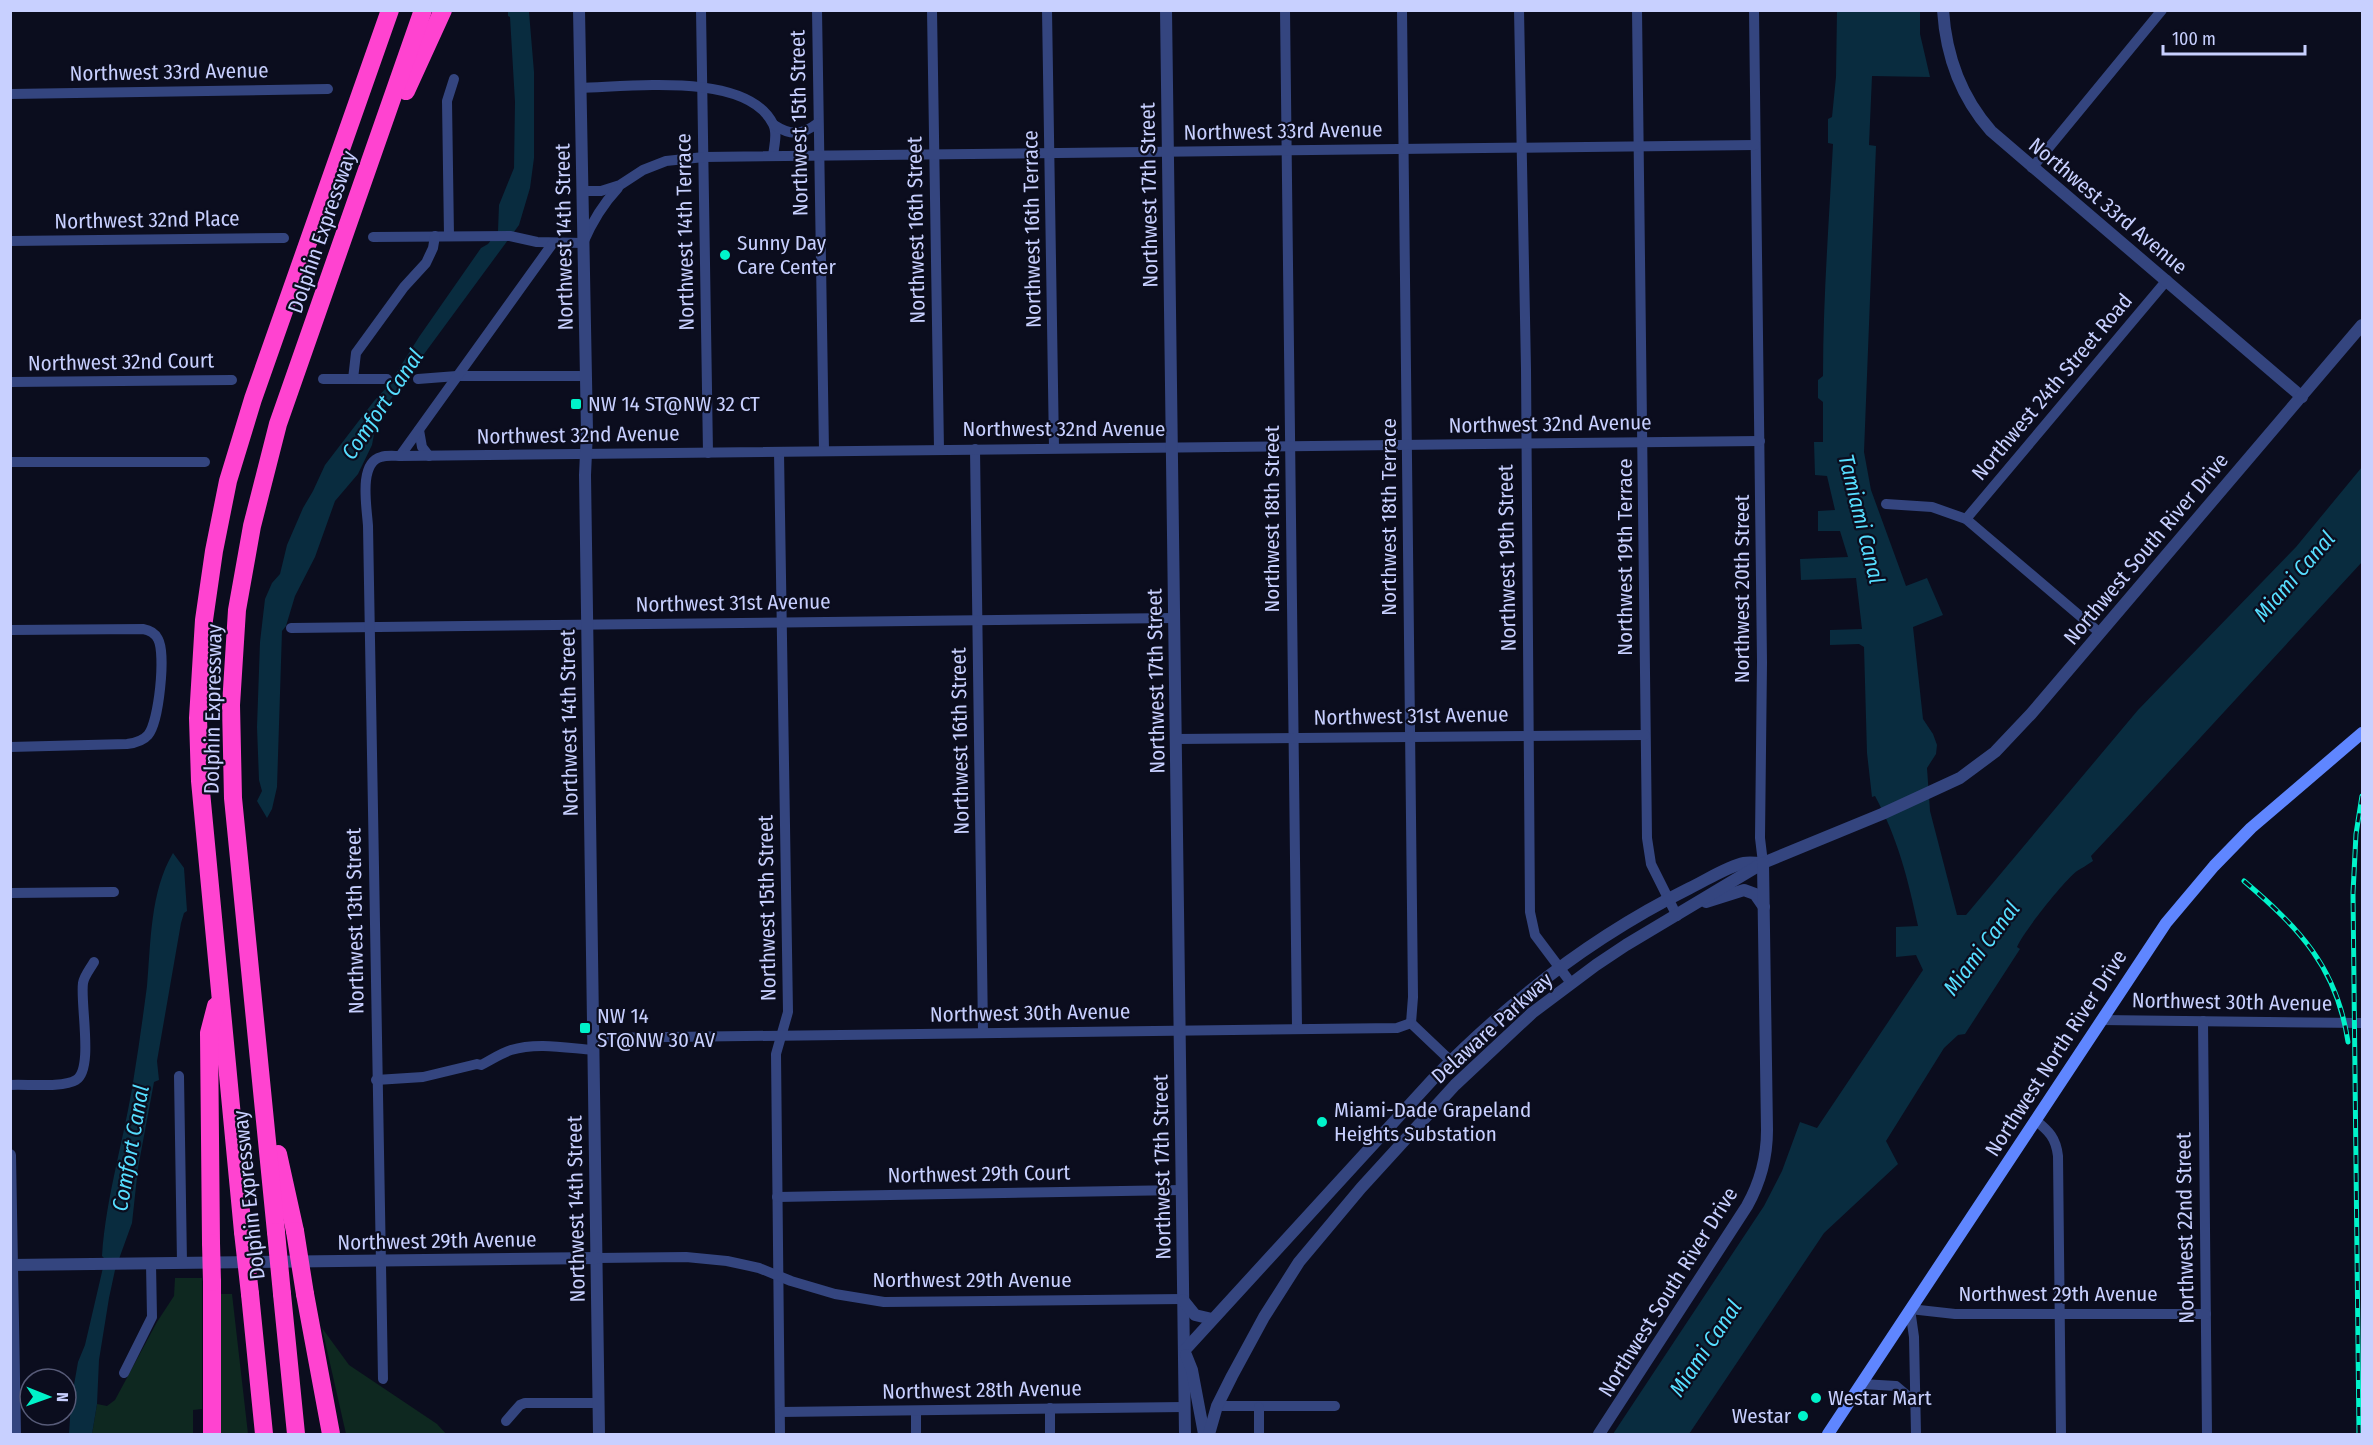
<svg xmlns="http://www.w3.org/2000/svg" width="2373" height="1445" font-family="'Fira Sans Condensed',sans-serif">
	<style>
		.green { fill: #0e2820 }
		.water { fill: #092c3f }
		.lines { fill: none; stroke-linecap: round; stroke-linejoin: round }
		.minor { stroke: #34457f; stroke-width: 10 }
		.tertiary { stroke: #34457f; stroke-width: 12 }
		.secondary { stroke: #5f86ff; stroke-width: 12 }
		.motorway { stroke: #ff43d0; stroke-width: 18 }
		.rail-casing { stroke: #00f3ca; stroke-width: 5 }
		.rail { stroke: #0b0d1e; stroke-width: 3; stroke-dasharray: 9; stroke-linecap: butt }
		.motorway-bridge { stroke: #ff43d0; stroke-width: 18 }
		.poi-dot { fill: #00f3ca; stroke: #0b0d1e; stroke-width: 2 }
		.labels { text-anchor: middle; stroke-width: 4.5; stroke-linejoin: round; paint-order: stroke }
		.street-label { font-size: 21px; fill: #c8d0ff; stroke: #0b0d1e }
		.poi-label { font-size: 21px; fill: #c8d0ff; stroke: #0b0d1e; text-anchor: start }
		.water-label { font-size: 22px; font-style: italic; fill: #56deff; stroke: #0b0d1e }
	</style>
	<rect width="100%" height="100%" fill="#0b0d1e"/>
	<g class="green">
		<path d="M175,1278H202V1409L193,1410V1434H92L97,1404L107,1406L115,1400L157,1322L174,1296Z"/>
		<path d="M221,1294H232L248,1434H221Z"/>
		<path d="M322,1328L349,1365L437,1424L446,1434H346Z"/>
	</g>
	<g class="water">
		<path d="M508,11L529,12L534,72V158L530,188L519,225L377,418L372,445L358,474L335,501L315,557L295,596L286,626L282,631L277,787L272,809L267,818L257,801L262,791L259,780L257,727L260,642L265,599L272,583L280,574L287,545L303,508L313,491L325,465L374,401L388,386L419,337L481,248L488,244L498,231L499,205L514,168L515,102L510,17L508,16Z"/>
		<path d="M1837,11H1920V34L1930,77L1872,76L1869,145L1876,146L1864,452L1871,490L1906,586L1927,578L1943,615L1913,627L1923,719L1933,734L1937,745L1936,754L1927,768L1930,811L1957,915H1966L2138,710L2296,547L2362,467V562L2119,826L2091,856L2093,861C2087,865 2082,868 2077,871C2063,882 2024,931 2017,947L2020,949L1965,1034L1958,1035L1944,1048L1886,1141L1898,1164L1824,1233L1689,1434H1613L1764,1206L1782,1171L1800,1122L1817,1128L1923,970L1916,955L1896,957V927L1918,926C1908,879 1898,839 1875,796L1872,797L1867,753L1864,647L1859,644L1830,645V630L1862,629L1856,578L1801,580L1800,559L1848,557L1840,531H1818V511L1835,510L1827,476L1815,475L1814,442H1823V402L1818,398V380L1823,376C1823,298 1829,223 1833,144L1828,143V119L1832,117L1836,77Z"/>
		<path d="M173,853L184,868L187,911L184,913L181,923L157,1061L159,1080L154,1082L138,1168L132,1223L115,1270L109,1298L99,1360L97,1404L92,1434H69L71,1402L78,1362L85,1345L105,1259L102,1256C106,1195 125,1137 134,1076C139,1046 143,1016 147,986C151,942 150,892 173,853Z"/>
	</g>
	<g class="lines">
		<g class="minor">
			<path d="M701,10L708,453"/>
			<path d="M817,10L824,451"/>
			<path d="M932,10L939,449"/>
			<path d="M1047,10L1054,448"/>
			<path d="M1285,10L1297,1028"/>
			<path d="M1402,10L1413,997L1411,1023"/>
			<path d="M1519,10L1526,369L1530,912L1535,935L1571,983"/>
			<path d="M1637,10L1647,838L1651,864L1677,916"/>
			<path d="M1754,10L1762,662L1760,838L1763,863"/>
			<path d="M580,88C629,87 747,71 773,124C778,133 774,146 773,156"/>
			<path d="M10,94L328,89"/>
			<path d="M774,125C791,136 802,135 818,123"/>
			<path d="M2032,168L2162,10"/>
			<path d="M582,191H601L620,185L643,170L666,161L704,157L1755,145"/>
			<path d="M449,236L447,101L454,79"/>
			<path d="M373,237L510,236L537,242L583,243C592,222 602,205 618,188"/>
			<path d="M10,241L284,238"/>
			<path d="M323,379H387"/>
			<path d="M353,379L356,353L404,287L426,263L433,248L435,236"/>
			<path d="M418,379L457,376H586"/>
			<path d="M10,382L232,380"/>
			<path d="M419,430L422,447L429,456"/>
			<path d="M975,449L983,1032"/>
			<path d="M779,452L788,1012L776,1054L780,1434"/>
			<path d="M400,456L553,243"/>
			<path d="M10,462H205"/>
			<path d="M1886,504L1932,507L1966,519L2100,633"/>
			<path d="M1966,519L2167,280"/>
			<path d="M291,628L1175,618"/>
			<path d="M10,630L143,629C149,630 155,633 158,639C166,654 159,722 148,735C143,741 135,743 127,744L10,747"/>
			<path d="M1176,739L1645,735"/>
			<path d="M10,893L114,892"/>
			<path d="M2101,1020L2362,1023"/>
			<path d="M2203,1021L2207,1434"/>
			<path d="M1411,1023L1451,1061"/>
			<path d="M593,1038L1397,1028L1411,1023"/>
			<path d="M179,1076L182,1263"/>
			<path d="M376,1080L423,1077L477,1064L481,1065C491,1060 501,1053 511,1050C537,1042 567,1048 593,1050"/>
			<path d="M10,1085C27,1084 63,1088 76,1080C94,1069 80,1004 83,983C84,976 90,969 94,962"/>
			<path d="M2035,1120C2049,1131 2056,1138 2058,1156L2061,1434"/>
			<path d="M777,1197L1182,1190"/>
			<path d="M597,1258L686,1257L727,1261L759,1268L791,1281L835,1294L884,1302L1183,1299"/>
			<path d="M124,1373L152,1317L151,1264"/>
			<path d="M383,1379L368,526C367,508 358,463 381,457C387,455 394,456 400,456L1760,441"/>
			<path d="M1862,1384L1896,1386L1916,1403"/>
			<path d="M1217,1406H1335"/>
			<path d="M1259,1407V1434"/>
			<path d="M1050,1408V1434"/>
			<path d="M916,1411V1434"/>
			<path d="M780,1412L1184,1407"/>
			<path d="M506,1421L520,1405L525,1403H599"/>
			<path d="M1916,1434L1914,1337L1910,1309L1955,1314H2206"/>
		</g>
		<g class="tertiary">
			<path d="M579,10L587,431L585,475L599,1434"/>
			<path d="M1166,10L1185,1434"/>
			<path d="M1943,10C1946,56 1961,97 1991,131L2302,397"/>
			<path d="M1706,902L1744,890L1755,894L1764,907"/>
			<path d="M10,1155L15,1434"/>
			<path d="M10,1265L597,1258"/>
			<path d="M1183,1300L1195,1315L1212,1319"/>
			<path d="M1184,1351L1434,1078C1509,1001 1593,936 1690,888C1705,881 1728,866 1744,863C1749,862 1756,863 1762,863"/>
			<path d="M1186,1355L1192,1370L1204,1434"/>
			<path d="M1209,1434L1217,1406L1232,1376L1264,1317L1299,1262L1361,1188L1455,1085L1532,1013L1596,965L1626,945L1763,863L1882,814L1960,778L1995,752L2031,714L2362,325"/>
			<path d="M1599,1434L1747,1206C1761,1181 1767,1158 1767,1130L1763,863"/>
		</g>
		<path class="secondary" d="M1828,1434L2166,923L2214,866L2251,828L2362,733"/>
		<g class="motorway">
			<path d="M406,91L443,10"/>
			<path d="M278,1154L295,1231"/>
			<path d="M243,1232L200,781L198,718L204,620L214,551L228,481L253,399L390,10"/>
			<path d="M276,1232L233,798L231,705L237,610L252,526L278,424L423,10"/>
			<path d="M211,1243L209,1033L216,1006"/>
			<path d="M212,1282V1434"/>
			<path d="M250,1294L264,1434"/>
			<path d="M282,1294L296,1434"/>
			<path d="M305,1294L331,1434"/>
		</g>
		<g class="rail-casing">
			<g id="rail">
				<path d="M2244,881C2299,928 2337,967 2348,1042"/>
				<path d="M2359,1434L2353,893L2356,834L2362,796"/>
			</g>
		</g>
		<use href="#rail" class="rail"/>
		<g class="motorway-bridge">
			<path d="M295,1231L305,1294"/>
			<path d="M243,1232L250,1294"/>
			<path d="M276,1232L282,1294"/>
			<path d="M211,1243L212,1282"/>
		</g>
	</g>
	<g class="poi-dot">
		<circle cx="725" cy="255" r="6"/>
		<rect x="570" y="398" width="12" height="12" rx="3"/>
		<rect x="579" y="1022" width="12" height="12" rx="3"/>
		<circle cx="1322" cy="1122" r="6"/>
		<circle cx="1816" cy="1398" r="6"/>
		<circle cx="1803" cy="1416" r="6"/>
	</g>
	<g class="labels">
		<g class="street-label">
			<text transform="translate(169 72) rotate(-1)" y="7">Northwest 33rd Avenue</text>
			<text transform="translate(799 123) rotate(-91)" y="7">Northwest 15th Street</text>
			<text transform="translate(1283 131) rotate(-1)" y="7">Northwest 33rd Avenue</text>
			<text transform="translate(1149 195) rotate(-91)" y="7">Northwest 17th Street</text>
			<text transform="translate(2108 206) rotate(40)" y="7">Northwest 33rd Avenue</text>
			<text transform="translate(147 220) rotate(-1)" y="7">Northwest 32nd Place</text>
			<text transform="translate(1032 229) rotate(-91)" y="7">Northwest 16th Terrace</text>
			<text transform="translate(916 230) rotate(-91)" y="7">Northwest 16th Street</text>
			<text transform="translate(322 232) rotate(-71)" y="7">Dolphin Expressway</text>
			<text transform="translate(685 232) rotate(-91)" y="7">Northwest 14th Terrace</text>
			<text transform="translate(564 237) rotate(-91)" y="7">Northwest 14th Street</text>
			<text transform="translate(121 362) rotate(-1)" y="7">Northwest 32nd Court</text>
			<text transform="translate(2052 387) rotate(-50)" y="7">Northwest 24th Street Road</text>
			<text transform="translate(1550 424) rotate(-1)" y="7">Northwest 32nd Avenue</text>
			<text x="1064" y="436">Northwest 32nd Avenue</text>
			<text transform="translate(578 435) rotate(-1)" y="7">Northwest 32nd Avenue</text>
			<text transform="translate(1389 517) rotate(-90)" y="7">Northwest 18th Terrace</text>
			<text transform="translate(1272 519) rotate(-90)" y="7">Northwest 18th Street</text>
			<text transform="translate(2146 549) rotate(-50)" y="7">Northwest South River Drive</text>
			<text transform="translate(1625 557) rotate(-90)" y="7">Northwest 19th Terrace</text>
			<text transform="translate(1507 558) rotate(-91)" y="7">Northwest 19th Street</text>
			<text transform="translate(1742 589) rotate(-90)" y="7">Northwest 20th Street</text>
			<text transform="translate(733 603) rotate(-1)" y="7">Northwest 31st Avenue</text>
			<text transform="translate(1156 681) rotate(-91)" y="7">Northwest 17th Street</text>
			<text transform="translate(213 709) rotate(-89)" y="7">Dolphin Expressway</text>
			<text transform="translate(1411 716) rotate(-1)" y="7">Northwest 31st Avenue</text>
			<text transform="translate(569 723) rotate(-91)" y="7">Northwest 14th Street</text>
			<text transform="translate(960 741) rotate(-91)" y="7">Northwest 16th Street</text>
			<text transform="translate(767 908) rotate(-91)" y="7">Northwest 15th Street</text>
			<text transform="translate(355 921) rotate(-91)" y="7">Northwest 13th Street</text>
			<text transform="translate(2232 1002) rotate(1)" y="7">Northwest 30th Avenue</text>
			<text transform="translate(1030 1013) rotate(-1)" y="7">Northwest 30th Avenue</text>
			<text transform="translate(1492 1028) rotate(-42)" y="7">Delaware Parkway</text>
			<text transform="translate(2056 1053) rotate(-57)" y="7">Northwest North River Drive</text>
			<text transform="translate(1162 1167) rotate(-91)" y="7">Northwest 17th Street</text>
			<text transform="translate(979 1174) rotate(-1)" y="7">Northwest 29th Court</text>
			<text transform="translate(249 1195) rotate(-96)" y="7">Dolphin Expressway</text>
			<text transform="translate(576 1209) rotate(-91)" y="7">Northwest 14th Street</text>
			<text transform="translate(2185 1228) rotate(-91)" y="7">Northwest 22nd Street</text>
			<text transform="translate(437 1241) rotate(-1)" y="7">Northwest 29th Avenue</text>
			<text x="972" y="1287">Northwest 29th Avenue</text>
			<text transform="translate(1668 1292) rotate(-58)" y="7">Northwest South River Drive</text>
			<text x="2058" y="1301">Northwest 29th Avenue</text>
			<text transform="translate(982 1390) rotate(-1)" y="7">Northwest 28th Avenue</text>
		</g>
		<g class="poi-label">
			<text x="737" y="250">Sunny Day<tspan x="737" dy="24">Care Center</tspan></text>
			<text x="588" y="411">NW 14 ST@NW 32 CT</text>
			<text x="597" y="1023">NW 14<tspan x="597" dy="24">ST@NW 30 AV</tspan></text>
			<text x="1334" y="1117">Miami-Dade Grapeland<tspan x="1334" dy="24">Heights Substation</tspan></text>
			<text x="1828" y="1405">Westar Mart</text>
			<text x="1791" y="1423" text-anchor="end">Westar</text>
		</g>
		<g class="water-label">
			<text transform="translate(382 404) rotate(-56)" y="8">Comfort Canal</text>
			<text transform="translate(1862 519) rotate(76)" y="8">Tamiami Canal</text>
			<text transform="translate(2294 576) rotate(-49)" y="8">Miami Canal</text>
			<text transform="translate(1981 948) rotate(-53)" y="8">Miami Canal</text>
			<text transform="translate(130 1148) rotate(-80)" y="8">Comfort Canal</text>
			<text transform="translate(1705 1348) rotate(-56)" y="8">Miami Canal</text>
		</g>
	</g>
	<rect width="2373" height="1445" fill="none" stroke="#c8d0ff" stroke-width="24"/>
	<g transform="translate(48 1397) rotate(91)"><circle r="28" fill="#0b0d1e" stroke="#575b78" stroke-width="1.5"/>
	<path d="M0-4.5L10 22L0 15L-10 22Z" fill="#00f3ca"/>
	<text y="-9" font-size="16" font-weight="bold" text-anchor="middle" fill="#c8d0ff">N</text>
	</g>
	<path d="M2163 45v9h142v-9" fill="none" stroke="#c8d0ff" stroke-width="3"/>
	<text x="2172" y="45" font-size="18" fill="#c8d0ff" stroke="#0b0d1e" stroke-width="4.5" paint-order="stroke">100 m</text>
</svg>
